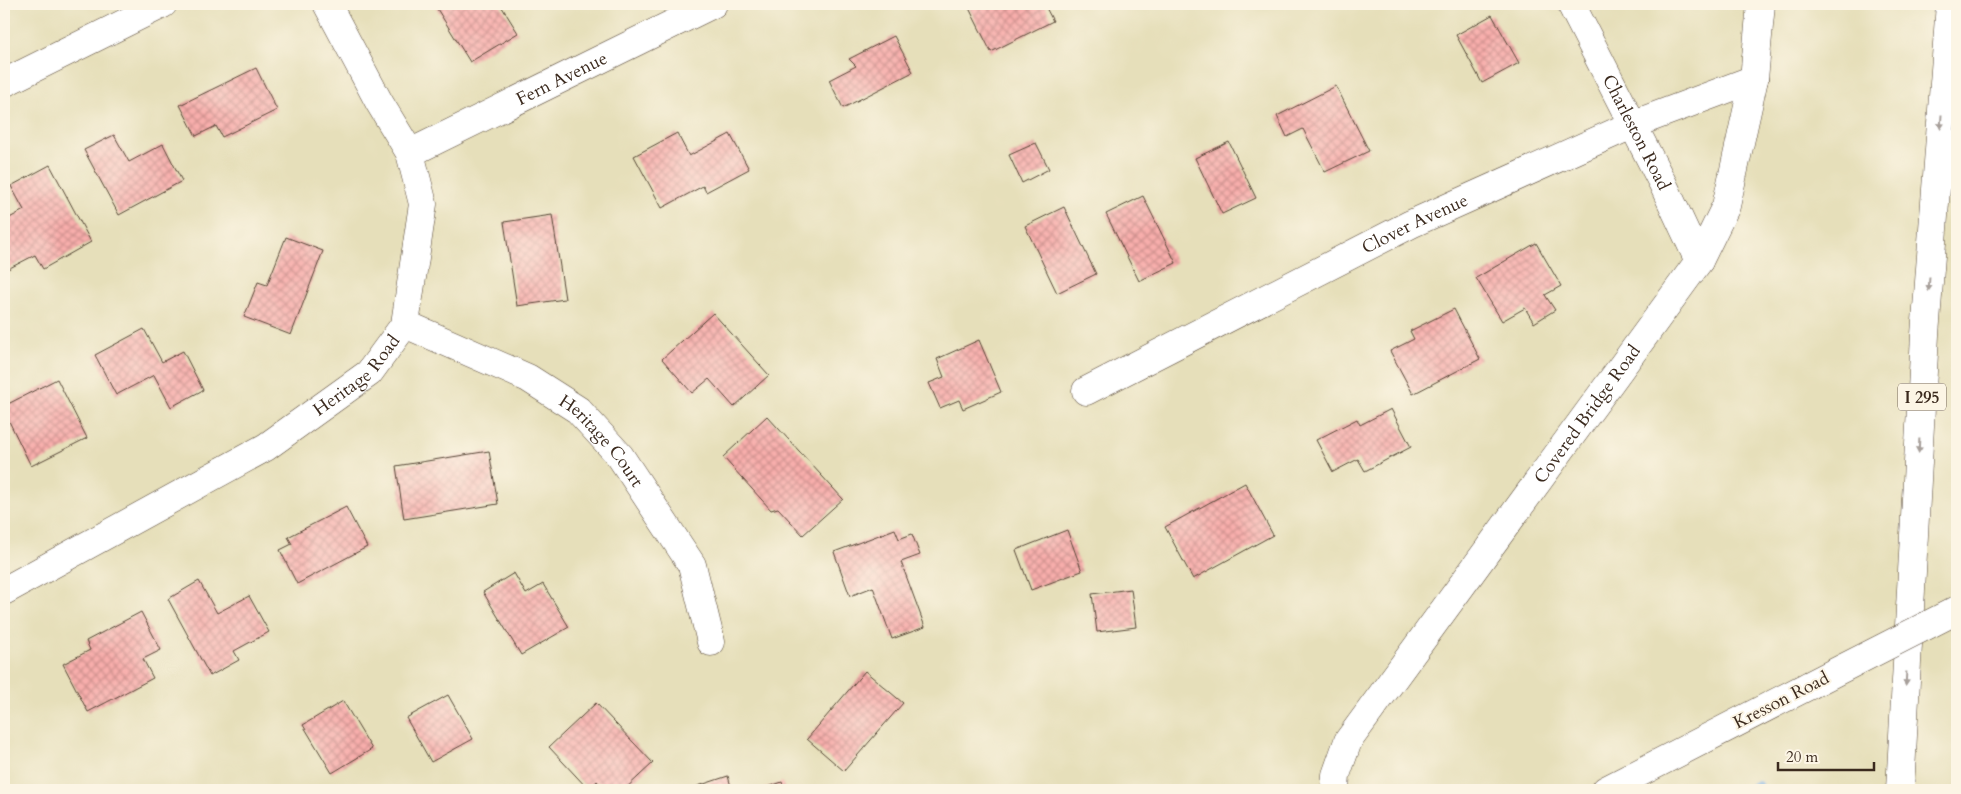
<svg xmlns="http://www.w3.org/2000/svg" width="1961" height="794" font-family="Cardo,serif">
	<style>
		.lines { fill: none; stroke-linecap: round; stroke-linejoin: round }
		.stream { stroke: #73ade4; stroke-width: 10 }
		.building { fill: url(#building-cross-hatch) }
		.minor-casing { stroke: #554535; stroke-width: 29 }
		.highway-casing { stroke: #554535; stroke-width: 29 }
		.minor { stroke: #fff; stroke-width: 28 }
		.highway { stroke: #fff; stroke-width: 28 }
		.minor-bridge-casing { stroke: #554535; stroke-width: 29; stroke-linecap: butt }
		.minor-bridge { stroke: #fff; stroke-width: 28 }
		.oneway { fill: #a79f9a }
		.labels { text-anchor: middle; stroke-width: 4; stroke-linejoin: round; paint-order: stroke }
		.shield { fill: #fcf5e5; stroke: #75675a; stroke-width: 1 }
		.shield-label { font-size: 16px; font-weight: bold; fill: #3b2a1e }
		.street-label { font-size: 18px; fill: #3b2a1e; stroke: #fcf5e5 }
	</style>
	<defs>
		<pattern id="building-cross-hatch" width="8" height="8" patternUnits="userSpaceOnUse" patternTransform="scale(1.25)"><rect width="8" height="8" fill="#f8aeac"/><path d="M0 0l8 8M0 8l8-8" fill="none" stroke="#ca8e8b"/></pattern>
	</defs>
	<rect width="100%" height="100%" fill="#fcf5e5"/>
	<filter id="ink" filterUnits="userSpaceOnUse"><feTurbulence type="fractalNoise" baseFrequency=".02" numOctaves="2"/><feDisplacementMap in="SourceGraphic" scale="10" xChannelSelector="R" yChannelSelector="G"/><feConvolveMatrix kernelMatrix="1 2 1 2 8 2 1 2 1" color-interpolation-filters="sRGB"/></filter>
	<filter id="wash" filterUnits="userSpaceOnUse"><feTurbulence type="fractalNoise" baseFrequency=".0096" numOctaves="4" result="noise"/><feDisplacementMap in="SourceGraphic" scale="20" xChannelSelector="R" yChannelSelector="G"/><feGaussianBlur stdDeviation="1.12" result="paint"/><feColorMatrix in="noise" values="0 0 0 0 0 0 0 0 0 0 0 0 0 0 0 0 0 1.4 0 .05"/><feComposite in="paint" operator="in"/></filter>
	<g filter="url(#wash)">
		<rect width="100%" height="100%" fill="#e6dfba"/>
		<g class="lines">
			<path class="stream" d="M1749,790L1758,785"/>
		</g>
		<g id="blocks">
			<g class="building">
				<path d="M434,4H500L518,33L470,62Z"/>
				<path d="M967,4H1044L1053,21L991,52Z"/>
				<path d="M1492,15L1519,63L1482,83L1456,35Z"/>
				<path d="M894,36L913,72L843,108L829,80L856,66L849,59Z"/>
				<path d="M256,68L277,110L222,137L216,126L196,136L180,105Z"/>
				<path d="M1336,86L1369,151L1325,172L1303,129L1287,137L1277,116Z"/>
				<path d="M677,133L689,156L730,134L749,169L706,192L703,186L662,208L634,156Z"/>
				<path d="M114,135L129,162L163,144L182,181L119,215L84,150Z"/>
				<path d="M1229,142L1256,198L1222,214L1195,158Z"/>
				<path d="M1036,143L1049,169L1022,183L1009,155Z"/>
				<path d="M50,165L91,242L43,269L35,255L4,271V221L24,210L11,186Z"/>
				<path d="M1143,196L1176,263L1139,281L1106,214Z"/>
				<path d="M1064,207L1096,274L1057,293L1025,226Z"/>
				<path d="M552,215L565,299L517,306L504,222Z"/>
				<path d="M286,237L323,251L291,335L244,317L258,282L267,285Z"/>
				<path d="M1536,243L1561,286L1545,295L1555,310L1534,323L1525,308L1502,321L1476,278Z"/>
				<path d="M1454,309L1480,359L1413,394L1390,351L1414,339L1410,331Z"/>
				<path d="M713,313L769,375L734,407L709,379L692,393L662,359Z"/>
				<path d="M144,329L162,362L183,351L203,390L171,407L154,375L116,395L95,355Z"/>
				<path d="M979,340L1001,392L963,409L959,400L940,408L929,383L944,377L937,359Z"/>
				<path d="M57,379L87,438L31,466L4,411V406Z"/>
				<path d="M1391,409L1411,447L1365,471L1358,459L1333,472L1316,440L1357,419L1360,425Z"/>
				<path d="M767,416L843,499L803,535L778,508L771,510L723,457Z"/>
				<path d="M489,451L498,504L404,519L396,466Z"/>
				<path d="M1245,483L1273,535L1193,579L1165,527Z"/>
				<path d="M346,507L367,547L297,584L280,550L292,544L288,537Z"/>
				<path d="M895,529L899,539L912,534L920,555L901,562L925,627L892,639L873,587L850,596L834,552Z"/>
				<path d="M1067,530L1082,571L1031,590L1016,550Z"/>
				<path d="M514,573L526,594L543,584L569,627L521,655L483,592Z"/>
				<path d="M199,581L217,613L249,596L269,632L234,651L239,660L210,676L168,599Z"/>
				<path d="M1131,589L1136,627L1097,632L1092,594Z"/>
				<path d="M141,612L161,650L143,659L153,678L88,712L63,664L90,650L86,641Z"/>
				<path d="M865,671L903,703L844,771L807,739Z"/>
				<path d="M448,695L473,739L431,762L406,718Z"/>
				<path d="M343,701L372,749L332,773L303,725Z"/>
				<path d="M596,703L653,763L624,790H606L597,781L589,790L549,747Z"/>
				<path d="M728,776L732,790H686Z"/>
				<path d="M782,782L785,790H760Z"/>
			</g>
		</g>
	</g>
	<g filter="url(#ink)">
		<use href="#blocks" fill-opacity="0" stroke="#554535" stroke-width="1"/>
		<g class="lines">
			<g class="minor-casing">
				<g id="minor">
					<path id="s1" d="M1571,4L1663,184L1699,261"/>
					<path d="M4,83L163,4"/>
					<path id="s2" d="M410,153L713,4"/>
					<path id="s3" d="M405,324L528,378L578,410L620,456L692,565L711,642"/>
					<path id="s4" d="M1086,391L1411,224L1634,124L1754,79"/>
					<path id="s5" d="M4,591L266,447L369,373L405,324L423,204L410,153L379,102L327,4"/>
					<path id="s6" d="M1335,790L1336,775L1348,741L1699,261L1726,206L1754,79L1761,4"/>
					<path d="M1606,790L1810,685"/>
				</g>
			</g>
			<g class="highway-casing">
				<path id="highway" d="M1900,790L1925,335L1950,4"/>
			</g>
			<use href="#minor" class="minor"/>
			<use href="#highway" class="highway"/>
			<g class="minor-bridge-casing">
				<path id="minor-bridge" d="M1810,685L1957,610"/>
			</g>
			<use href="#minor-bridge" class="minor-bridge"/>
		</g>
		<defs><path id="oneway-solid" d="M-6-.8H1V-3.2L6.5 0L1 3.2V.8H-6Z" transform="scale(1.25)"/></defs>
		<g class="oneway">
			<use href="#oneway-solid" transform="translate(1941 122) rotate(94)"/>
			<use href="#oneway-solid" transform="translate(1929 284) rotate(94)"/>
			<use href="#oneway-solid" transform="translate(1919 446) rotate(93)"/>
			<use href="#oneway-solid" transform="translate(1906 679) rotate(93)"/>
		</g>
	</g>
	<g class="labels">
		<rect class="shield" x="1898" y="383.5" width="48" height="27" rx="4"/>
		<g class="shield-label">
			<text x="1922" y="403">I 295</text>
		</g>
		<g class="street-label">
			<text dy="6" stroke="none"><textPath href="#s2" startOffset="169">Fern Avenue</textPath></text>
			<text dy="6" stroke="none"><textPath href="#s1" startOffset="144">Charleston Road</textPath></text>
			<text dy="6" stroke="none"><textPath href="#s4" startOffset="369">Clover Avenue</textPath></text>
			<text dy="6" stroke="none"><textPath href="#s5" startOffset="415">Heritage Road</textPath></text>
			<text dy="6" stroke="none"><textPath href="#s6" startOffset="456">Covered Bridge Road</textPath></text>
			<text dy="6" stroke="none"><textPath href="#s3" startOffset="232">Heritage Court</textPath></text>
			<text transform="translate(1781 700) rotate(-27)" y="6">Kresson Road</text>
		</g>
	</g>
	<rect width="1961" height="794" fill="none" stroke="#fcf5e5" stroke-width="20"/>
	<path d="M1778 762v8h96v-8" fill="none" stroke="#3b2a1e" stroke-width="2.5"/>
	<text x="1786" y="762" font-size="15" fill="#3b2a1e" stroke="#fcf5e5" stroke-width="4" paint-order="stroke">20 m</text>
</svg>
